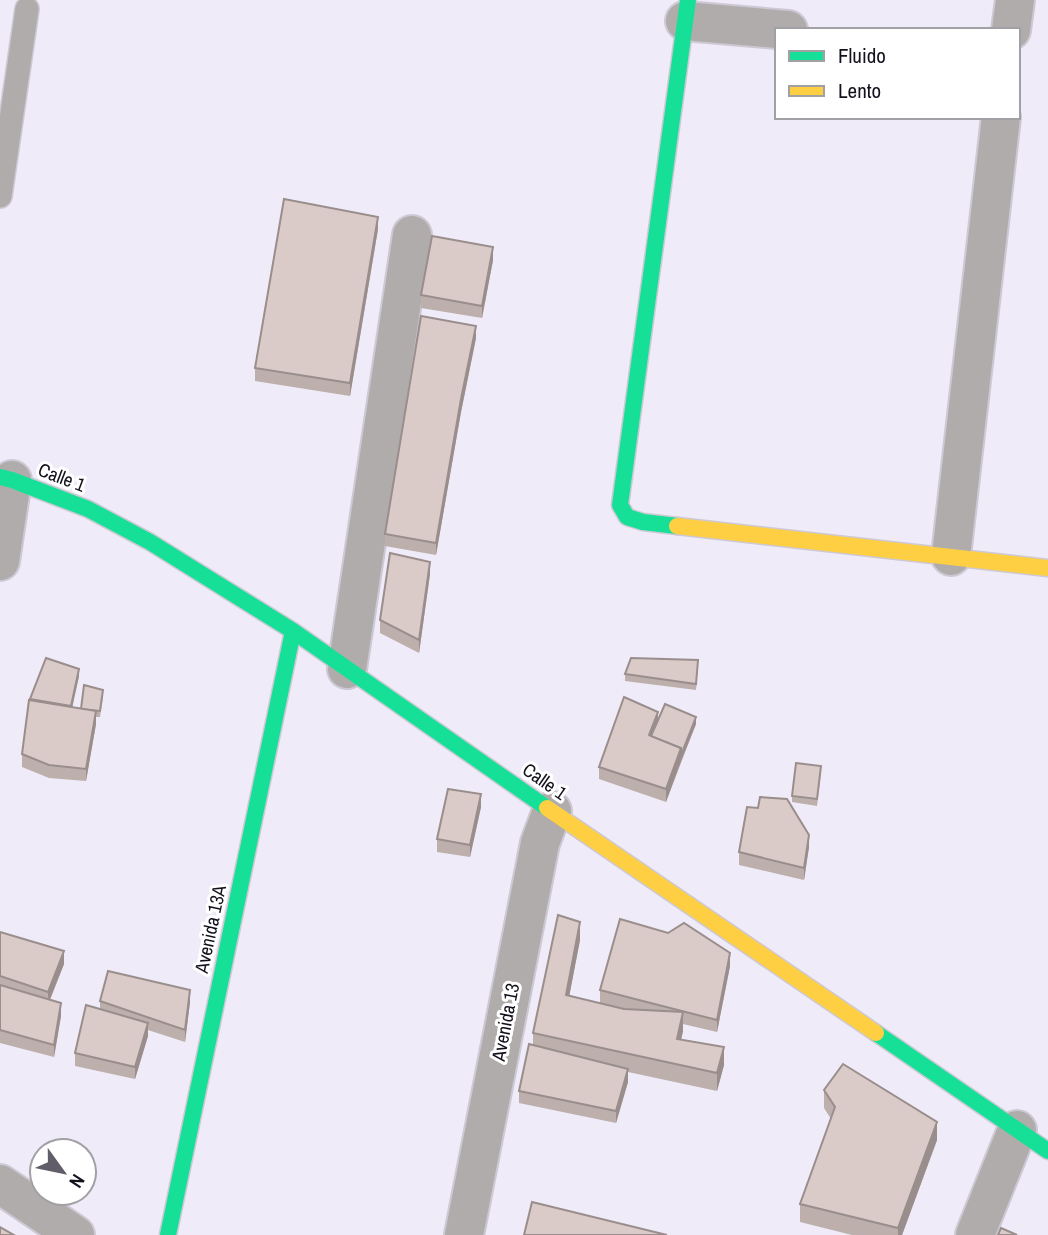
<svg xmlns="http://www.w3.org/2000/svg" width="1048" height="1235" font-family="'Archivo Narrow',sans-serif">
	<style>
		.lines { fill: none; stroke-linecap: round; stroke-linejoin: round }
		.lane-casing { stroke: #cdc9d4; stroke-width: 26 }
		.street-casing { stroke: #cdc9d4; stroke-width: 42 }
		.fast-casing { stroke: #cdc9d4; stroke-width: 19 }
		.slow-casing { stroke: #cdc9d4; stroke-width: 19 }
		.lane { stroke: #b1acac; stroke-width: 23 }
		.street { stroke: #b1acac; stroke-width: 38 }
		.fast { stroke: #16e098; stroke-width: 16 }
		.slow { stroke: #ffcf43; stroke-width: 16 }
		.wall { fill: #bcafac }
		.shaded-wall { fill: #998e8c }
		.building { fill: #dbcbc8; stroke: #998e8c; stroke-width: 2 }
		.labels { text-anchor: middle; stroke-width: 6; stroke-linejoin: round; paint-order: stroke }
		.street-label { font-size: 19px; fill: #14111c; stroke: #fff }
	</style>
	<rect width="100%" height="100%" fill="#efebf8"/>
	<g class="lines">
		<g class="lane-casing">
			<path id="lane" d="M0,196L27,9"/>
		</g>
		<g class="street-casing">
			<g id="street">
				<path d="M685,21L788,30"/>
				<path d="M1011,30L1015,0"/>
				<path d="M951,556L1001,117"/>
				<path d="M0,561L12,480"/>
				<path d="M347,669L412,235"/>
				<path d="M0,1184L75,1235"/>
				<path d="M464,1235L540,843L552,811"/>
				<path d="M975,1235L1017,1130"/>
			</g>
		</g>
		<g class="fast-casing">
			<g id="fast">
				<path d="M0,477L12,480L88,509L150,542L293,631L547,808"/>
				<path d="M677,526L643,522L627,517L620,505L688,0"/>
				<path d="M876,1033L1048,1151"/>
				<path d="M168,1235L293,631"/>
			</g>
		</g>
		<g class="slow-casing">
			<g id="slow">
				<path d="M677,526L1048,568"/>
				<path d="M547,808L876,1033"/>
			</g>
		</g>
		<use href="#lane" class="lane"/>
		<use href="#street" class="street"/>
		<use href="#fast" class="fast"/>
		<use href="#slow" class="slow"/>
	</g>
	<g class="wall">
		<path d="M378,229L350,396L255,381V368Z"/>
		<path d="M493,260L482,318L421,308V295Z"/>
		<path d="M476,338L461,412L436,555L385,546V534Z"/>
		<path d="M430,574L419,653L380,633V620Z"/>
		<path d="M698,666L696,690L625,681V674Z"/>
		<path d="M79,676L72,707L81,708L103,697L100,717H96V724L86,781L49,778L22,767V754L30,699Z"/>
		<path d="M658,719L696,724L666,802L599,779V767Z"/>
		<path d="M821,773L817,806L792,802V796Z"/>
		<path d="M481,807L470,857L437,852V839Z"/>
		<path d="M758,808L809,847L804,880L739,865V852Z"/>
		<path d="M0,932L64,964L50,1000L61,1016L54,1057L0,1043Z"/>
		<path d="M580,940L569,996L600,1003V990L730,966L717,1032L683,1024V1031L681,1040L724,1065L717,1091L628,1072V1082L616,1123L519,1103V1091L533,1045V1033Z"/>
		<path d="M100,1001L190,1002L185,1042L148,1030V1036L135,1079L75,1066V1053L100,1009Z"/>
		<path d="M824,1090L937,1140L902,1235H852L800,1222V1204L831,1119L824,1108Z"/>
	</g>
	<g class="shaded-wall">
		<path d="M378,217V229L350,396V383Z"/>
		<path d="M493,247V260L482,318V306Z"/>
		<path d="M476,326V338L461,412L436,555V543L461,399Z"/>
		<path d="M430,562V574L419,653V640Z"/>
		<path d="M79,669V676L71,713V706Z"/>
		<path d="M96,711V724L86,781V769Z"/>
		<path d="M658,712V725L649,742V735Z"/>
		<path d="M696,717V724L681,761V755Z"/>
		<path d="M681,748V761L666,802V789Z"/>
		<path d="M481,794V807L470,857V845Z"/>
		<path d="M809,835V847L804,880V868Z"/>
		<path d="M580,922V940L566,1013V995Z"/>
		<path d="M64,951V964L48,1004V992Z"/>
		<path d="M730,953V966L717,1032V1020Z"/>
		<path d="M190,990V1002L185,1042V1030Z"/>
		<path d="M61,1003V1016L54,1057V1045Z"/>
		<path d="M683,1012V1031L677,1057V1039Z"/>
		<path d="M148,1023V1036L135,1079V1067Z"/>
		<path d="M724,1047V1065L717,1091V1073Z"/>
		<path d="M628,1069V1082L616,1123V1111Z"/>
		<path d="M937,1122V1140L902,1235H898V1228Z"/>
	</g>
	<g class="building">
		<path d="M284,199L378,217L350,383L255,368Z"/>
		<path d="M432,236L493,247L482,306L421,295Z"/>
		<path d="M421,316L476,326L461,399L436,543L385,534Z"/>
		<path d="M390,553L430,562L419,640L380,620Z"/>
		<path d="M46,658L79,669L71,706L30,699Z"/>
		<path d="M631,658L698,660L696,684L625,674Z"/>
		<path d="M84,685L103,690L100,711L81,709Z"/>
		<path d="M624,697L658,712L649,735L681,748L666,789L599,767Z"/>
		<path d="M29,700L96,711L86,769L49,765L22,754Z"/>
		<path d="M665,704L696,717L681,755V748L651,736Z"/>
		<path d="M796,763L821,766L817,799L792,796Z"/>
		<path d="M448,789L481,794L470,845L437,839Z"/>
		<path d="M760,797L787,799L809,835L804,868L739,852L747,807L758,808Z"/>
		<path d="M558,915L580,922L566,995L624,1009L683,1012L677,1039L724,1047L717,1073L533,1033Z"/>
		<path d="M620,919L668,933L684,923L730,953L717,1020L600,990Z"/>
		<path d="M0,932L64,951L48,992L0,976Z"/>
		<path d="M108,971L190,990L185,1030L100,1001Z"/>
		<path d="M0,985L61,1003L54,1045L0,1030Z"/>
		<path d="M86,1005L148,1023L135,1067L75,1053Z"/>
		<path d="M529,1044L628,1069L616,1111L519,1091Z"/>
		<path d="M843,1064L937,1122L898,1228L800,1204L835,1107L824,1090Z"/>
		<path d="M532,1202L667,1235H524Z"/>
		<path d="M0,1227L14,1235H0Z"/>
		<path d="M1001,1228L1017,1235H998Z"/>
	</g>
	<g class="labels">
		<g class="street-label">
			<text transform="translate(62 477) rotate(21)" y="7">Calle 1</text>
			<text transform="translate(545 781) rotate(35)" y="7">Calle 1</text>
			<text transform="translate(210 929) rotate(-78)" y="7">Avenida 13A</text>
			<text transform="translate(505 1022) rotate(-79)" y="7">Avenida 13</text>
		</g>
	</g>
	<rect x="775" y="28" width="245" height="91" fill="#ffffff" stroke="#a1a0a4" stroke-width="2"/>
	<rect x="789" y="51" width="35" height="10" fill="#16e098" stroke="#a1a0a4" stroke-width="2"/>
	<text x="838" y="63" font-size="21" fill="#14111c">Fluido</text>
	<rect x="789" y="86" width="35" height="10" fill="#ffcf43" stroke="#a1a0a4" stroke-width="2"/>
	<text x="838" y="98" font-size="21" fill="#14111c">Lento</text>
	<g transform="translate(63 1172) rotate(123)"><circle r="33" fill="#ffffff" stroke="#a1a0a4" stroke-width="2"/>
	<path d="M0-5L12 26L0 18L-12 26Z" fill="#615d69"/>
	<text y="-10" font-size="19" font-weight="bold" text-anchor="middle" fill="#14111c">N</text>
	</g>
</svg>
